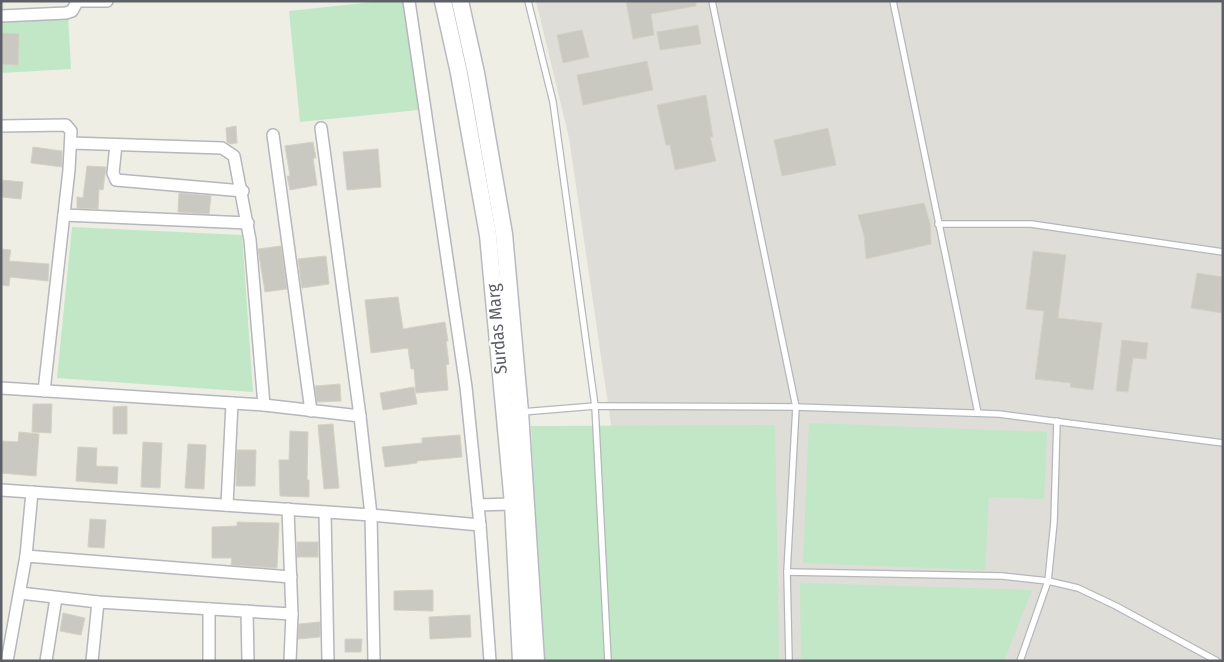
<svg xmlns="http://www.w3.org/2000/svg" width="1224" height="662" font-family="'Fira Sans Condensed',sans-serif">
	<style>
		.industrial { fill: #deddd7 }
		.green { fill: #c1e7c6 }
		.building { fill: #cac9c1; stroke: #d4d1c3 }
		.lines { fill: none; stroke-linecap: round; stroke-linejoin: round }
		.lane-casing { stroke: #b5b7bc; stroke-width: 8 }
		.street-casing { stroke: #b5b7bc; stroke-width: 14 }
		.secondary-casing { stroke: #b8bac1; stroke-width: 19 }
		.lane { stroke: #fff; stroke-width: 5.5 }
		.street { stroke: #fff; stroke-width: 11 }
		.secondary { stroke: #fff; stroke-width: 16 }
		.labels { text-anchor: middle; stroke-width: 4; stroke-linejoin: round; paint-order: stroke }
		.street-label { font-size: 18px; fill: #5d6066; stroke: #fff }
	</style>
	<rect width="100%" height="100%" fill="#efeee5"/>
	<path class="industrial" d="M536,1H1223V661H622L614,445L569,138Z"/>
	<g class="green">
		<path d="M382,1H408L418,110L300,122L289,11Z"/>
		<path d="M68,15L71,69L1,73V19Z"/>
		<path d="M72,227L242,235L253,392L57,378Z"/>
		<path d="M809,423L1047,432L1044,499L989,497L985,570L803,563Z"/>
		<path d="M775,425L779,661H541L531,426Z"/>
		<path d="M800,583L1032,590L1004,661H801Z"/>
	</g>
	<g class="building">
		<path d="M626,1H696V6L651,14L654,35L633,39Z"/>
		<path d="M698,25L701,44L660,50L657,32Z"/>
		<path d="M582,30L589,57L563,63L557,35Z"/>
		<path d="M1,33L19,34L18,65L1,64Z"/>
		<path d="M647,61L653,90L583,105L577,75Z"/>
		<path d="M706,95L713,137H710L716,161L675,170L670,145H666L657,105Z"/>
		<path d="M236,126L237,143L230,144L227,142L226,128Z"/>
		<path d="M828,128L836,165L782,176L774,140Z"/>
		<path d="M313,142L316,158H313L317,185L290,190L287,176H290L285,146Z"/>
		<path d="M33,147L62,151V167L31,163Z"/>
		<path d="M378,149L381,187L347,190L343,152Z"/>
		<path d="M87,166L106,167L103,190L99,189L98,209L77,208V197L83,198Z"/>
		<path d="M1,180L23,182L21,199L1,197Z"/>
		<path d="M179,193L211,196L209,214L178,212Z"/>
		<path d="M924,203L930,223L931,244L866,259L864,235L858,215Z"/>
		<path d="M281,246L287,289L265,292L258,249Z"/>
		<path d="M1,249L11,250L9,261L49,264L48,281L10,277L9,286L1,285Z"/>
		<path d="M1033,251L1066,255L1058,318L1102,323L1093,390L1070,387L1071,383L1035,379L1044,311L1026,309Z"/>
		<path d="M326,256L329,284L302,288L298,259Z"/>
		<path d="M1197,273L1223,277L1222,313L1191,308Z"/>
		<path d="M398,297L403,329L445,322L448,341H446L449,364L446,365L448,390L416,393L414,369H411L408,348L371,353L365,300Z"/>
		<path d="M1122,340L1148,343L1146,359L1133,358L1128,392L1116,391Z"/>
		<path d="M340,384L341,401L317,402L315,386Z"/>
		<path d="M414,387L417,404L383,410L380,393Z"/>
		<path d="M33,404H52L51,433L32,432Z"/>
		<path d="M127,406V434H113V407Z"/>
		<path d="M333,424L339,488L324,489L318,425Z"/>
		<path d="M290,431L308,432L307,480H309V497L280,496L279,460H289Z"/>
		<path d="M19,432L39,434L36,476L1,473V441L18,442Z"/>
		<path d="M460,435L462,457L417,461V463L385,467L382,447L422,443V438Z"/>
		<path d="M143,442L162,443L160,488L141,487Z"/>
		<path d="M188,444L206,445L204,489L185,488Z"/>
		<path d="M78,447L97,448L96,466L118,467L117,484L76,481Z"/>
		<path d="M237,450H256L255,486H236Z"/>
		<path d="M90,519L106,520L104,548L88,547Z"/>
		<path d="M237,522L279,523L277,568L231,565L232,558H212V527L237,526Z"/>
		<rect x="297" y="542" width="21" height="15"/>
		<path d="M433,590V611L394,610V591Z"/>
		<path d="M63,613L85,618L81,635L60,631Z"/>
		<path d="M470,615L471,637L430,639L429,617Z"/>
		<path d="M320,622V637L298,639L299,624Z"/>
		<path d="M345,639H362L361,652H345Z"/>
	</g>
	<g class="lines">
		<g class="lane-casing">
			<g id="lane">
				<path d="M528,1L553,102L595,406L608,661"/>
				<path d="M712,1L796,407L787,572L789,661"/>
				<path d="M893,1L978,413"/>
				<path d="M938,224H1031L1223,252"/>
				<path d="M522,412L595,406L796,407L999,414L1223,443"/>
				<path d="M787,572L1002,576L1048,581L1078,588L1116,606L1217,661"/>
				<path d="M1020,661L1048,581L1054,522L1057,421"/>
			</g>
		</g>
		<g class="street-casing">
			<g id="street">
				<path d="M75,1H107"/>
				<path d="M409,1L466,387L480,525L490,661"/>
				<path d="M1,16L66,13L72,11L77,2"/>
				<path d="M1,126L66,125L71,131L69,170L44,391"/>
				<path d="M321,128L360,416L371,515L374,661"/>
				<path d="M273,135L311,411"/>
				<path d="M71,143L222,148L234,156L250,240L264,405"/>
				<path d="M116,145L113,173L116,180L243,191"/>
				<path d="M64,215L248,223"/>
				<path d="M1,388L264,405L360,416"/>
				<path d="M1,490L371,515L480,525"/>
				<path d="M227,505L232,403"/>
				<path d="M478,505L513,504"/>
				<path d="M288,509L292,614L290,661"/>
				<path d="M325,512L328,661"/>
				<path d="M26,556L291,577"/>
				<path d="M20,593L98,602L292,614"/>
				<path d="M209,609V661"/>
				<path d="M247,611L248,661"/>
				<path d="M7,661L26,556L32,492"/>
				<path d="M46,661L56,598"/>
				<path d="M92,661L98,602"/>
			</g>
		</g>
		<g class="secondary-casing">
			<g id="secondary">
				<path d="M443,1L459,73L488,235L513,504L521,661"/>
				<path d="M460,1L476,73L504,234L520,412L536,661"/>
			</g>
		</g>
		<use href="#lane" class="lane"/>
		<use href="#street" class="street"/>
		<use href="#secondary" class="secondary"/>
	</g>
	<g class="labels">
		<g class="street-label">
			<text transform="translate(497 329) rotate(-95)" y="6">Surdas Marg</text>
		</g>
	</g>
	<rect width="1224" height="662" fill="none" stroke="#5d6066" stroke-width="5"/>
</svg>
